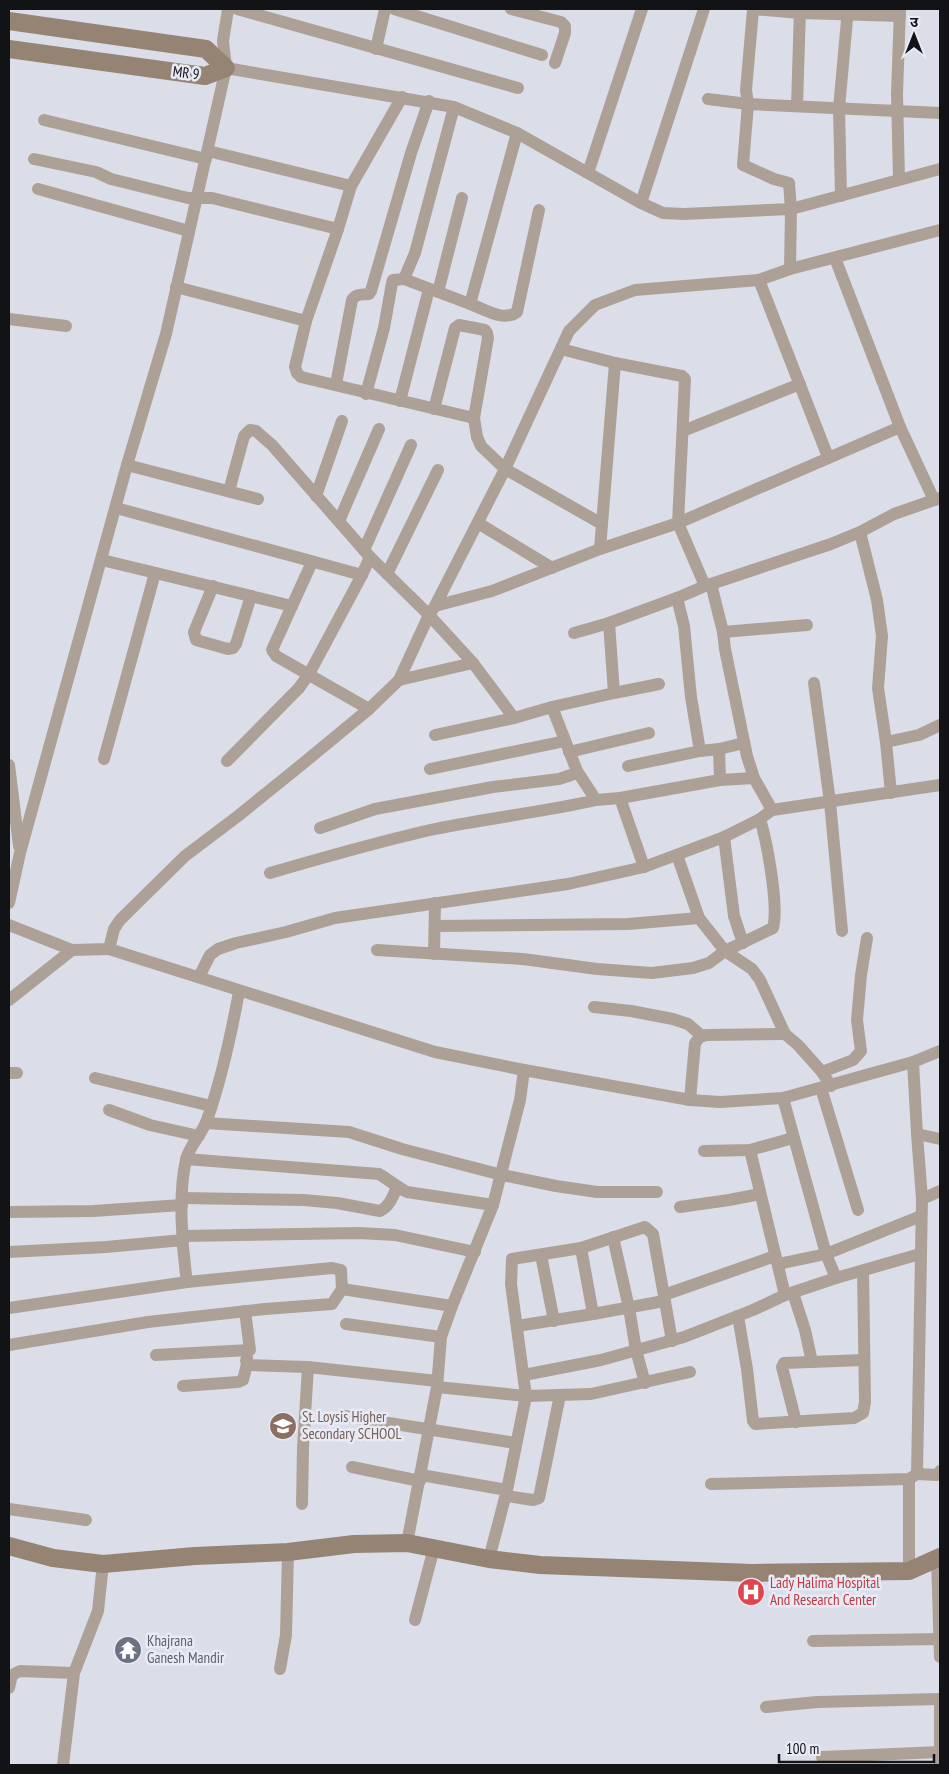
<svg xmlns="http://www.w3.org/2000/svg" width="949" height="1774" font-family="'PT Sans Narrow','Noto Sans Devanagari',sans-serif">
	<style>
		.lines { fill: none; stroke-linecap: round; stroke-linejoin: round }
		.street { stroke: #ada197; stroke-width: 12 }
		.secondary { stroke: #958474; stroke-width: 18 }
		.labels { text-anchor: middle; stroke-width: 5; stroke-linejoin: round; paint-order: stroke }
		.street-label { font-size: 15px; fill: #121317; stroke: #e8ebf6 }
		.education-label { font-size: 15px; fill: #785e54; stroke: #e8ebf6; text-anchor: start }
		.health-label { font-size: 15px; fill: #be3a42; stroke: #e8ebf6; text-anchor: start }
		.worship-label { font-size: 15px; fill: #5b616d; stroke: #e8ebf6; text-anchor: start }
	</style>
	<rect width="100%" height="100%" fill="#dbdee9"/>
	<g class="lines">
		<g class="street">
			<path d="M237,9L518,88"/>
			<path d="M394,9L542,55"/>
			<path d="M511,9L561,22L565,26V33L555,63"/>
			<path d="M753,9L800,13L900,16"/>
			<path d="M376,49L385,9"/>
			<path d="M226,68L454,107L517,133L641,203L663,213L684,214L791,209L789,183L774,179L743,165L748,104L746,90L753,10"/>
			<path d="M708,99L748,104L940,113"/>
			<path d="M797,106L800,9"/>
			<path d="M44,120L206,159"/>
			<path d="M208,151L351,186"/>
			<path d="M34,159L96,172L111,179L188,198H212L338,229L351,186L402,97"/>
			<path d="M588,173L642,9"/>
			<path d="M899,179L897,94L900,9"/>
			<path d="M38,189L189,231"/>
			<path d="M841,196L839,108L848,9"/>
			<path d="M641,203L704,9"/>
			<path d="M835,258L900,427"/>
			<path d="M790,269L791,209L940,169"/>
			<path d="M404,279L470,304L517,133"/>
			<path d="M759,280L828,457"/>
			<path d="M176,287L306,321L295,367L297,373L301,377L474,418"/>
			<path d="M438,292L462,198"/>
			<path d="M470,304C484,309 503,322 517,312L539,210"/>
			<path d="M9,319L66,326"/>
			<path d="M306,321L338,229"/>
			<path d="M561,349L615,363L682,376L685,379L678,523L900,427L934,500"/>
			<path d="M336,384L352,300C356,293 362,295 369,294L371,291L411,153L429,101"/>
			<path d="M366,394L384,328L392,283L393,280L404,279L415,253L454,107"/>
			<path d="M400,401L429,289"/>
			<path d="M434,409L455,328L459,325L485,330L487,333L488,338L474,418L477,437L481,446L505,469L602,524"/>
			<path d="M683,431L800,384"/>
			<path d="M127,465L258,499"/>
			<path d="M229,491L244,436L250,430L256,431L272,445L370,557L429,615L473,663"/>
			<path d="M316,496L342,421"/>
			<path d="M116,508L362,575L370,557"/>
			<path d="M339,521L379,429"/>
			<path d="M478,523L552,568"/>
			<path d="M860,532L877,600L882,636L878,688L886,742L891,793"/>
			<path d="M600,549L615,363"/>
			<path d="M364,550L411,445"/>
			<path d="M102,560L292,606"/>
			<path d="M312,562L272,650L276,656L369,709"/>
			<path d="M387,574L438,470"/>
			<path d="M711,584L723,632L725,649L747,756L754,778"/>
			<path d="M213,586L194,632L196,640L228,649L233,648L236,644L251,596"/>
			<path d="M677,598L684,626L691,697L700,751L719,749L720,780"/>
			<path d="M435,606L505,469L569,331L595,305L635,290L759,280L790,269L940,230"/>
			<path d="M723,632L807,625"/>
			<path d="M574,633L609,623"/>
			<path d="M399,680L429,615L435,606L492,591L600,549L678,523L705,586"/>
			<path d="M814,683L830,802L842,931"/>
			<path d="M614,693L659,684"/>
			<path d="M552,707L614,693L609,623L677,598L705,586L831,544L860,532L894,514L940,498"/>
			<path d="M435,735L514,718"/>
			<path d="M886,742L919,735L940,725"/>
			<path d="M719,749L744,743"/>
			<path d="M569,752L649,733"/>
			<path d="M104,759L155,573"/>
			<path d="M227,761L299,688L309,674L362,575"/>
			<path d="M9,765L19,846"/>
			<path d="M628,766L700,751"/>
			<path d="M430,769L565,741"/>
			<path d="M620,798L644,867"/>
			<path d="M320,828L375,809L493,787L559,779L574,774L577,771"/>
			<path d="M724,837L734,916L743,943"/>
			<path d="M677,855L699,918L725,951L752,969L760,980L785,1034L798,1045L822,1072L831,1086"/>
			<path d="M270,873C325,857 380,841 435,829C489,818 543,812 596,800"/>
			<path d="M9,903L20,853L127,465L166,334L226,68L223,41L228,9"/>
			<path d="M9,925L72,950"/>
			<path d="M435,926L628,924L699,918"/>
			<path d="M109,949L435,1052L524,1070L690,1100L720,1102L783,1098L913,1062L940,1051"/>
			<path d="M377,950L523,959L597,969L652,973L693,968L709,963L725,951L773,928C779,906 767,842 760,819"/>
			<path d="M434,954L435,903"/>
			<path d="M199,977L210,955L218,949L236,943L286,932L335,918L568,884L644,867L724,837L760,819L772,810"/>
			<path d="M9,1000L72,950L109,949L114,929L120,920L185,856L238,816L306,761L369,709L399,680L473,663L514,718L552,707L577,771L596,800L620,798L720,780L754,778L772,810L940,785"/>
			<path d="M594,1007L631,1011L673,1019L688,1024L702,1036"/>
			<path d="M913,1062L917,1134L940,1139"/>
			<path d="M822,1072L853,1060L861,1051L857,1020L861,975L867,938"/>
			<path d="M9,1073H17"/>
			<path d="M95,1078L211,1106"/>
			<path d="M821,1088L858,1210"/>
			<path d="M690,1100L695,1043L700,1037L706,1035L785,1034"/>
			<path d="M109,1110L150,1125L199,1136"/>
			<path d="M206,1123L349,1132L402,1149L502,1175L556,1186L597,1192H657"/>
			<path d="M750,1150L785,1295"/>
			<path d="M704,1151L750,1150L793,1138"/>
			<path d="M186,1159L379,1174C389,1180 397,1187 407,1192L493,1205"/>
			<path d="M182,1198L304,1200L337,1203L380,1211C390,1206 393,1196 397,1187"/>
			<path d="M922,1199L940,1191"/>
			<path d="M680,1207L729,1200L760,1194"/>
			<path d="M9,1212L93,1211L182,1205"/>
			<path d="M183,1236L359,1233L395,1235L475,1252"/>
			<path d="M613,1237L629,1308L636,1350L645,1383"/>
			<path d="M581,1248L593,1314"/>
			<path d="M9,1252L106,1247L183,1240"/>
			<path d="M541,1255L554,1321"/>
			<path d="M778,1264L826,1254L921,1216"/>
			<path d="M836,1278L920,1254"/>
			<path d="M187,1282L332,1268L341,1270L342,1289"/>
			<path d="M793,1293L805,1330L812,1362"/>
			<path d="M664,1295L775,1256"/>
			<path d="M9,1308L187,1282C182,1248 178,1193 186,1160C189,1146 202,1134 207,1120C222,1078 231,1035 239,992"/>
			<path d="M738,1316L747,1369L753,1421L755,1424L854,1418L863,1413L865,1402L863,1271"/>
			<path d="M346,1324L441,1337"/>
			<path d="M517,1326L593,1314L664,1301"/>
			<path d="M9,1345L148,1322L265,1309L332,1304L342,1289L452,1306"/>
			<path d="M156,1355L250,1350L245,1311"/>
			<path d="M247,1357L246,1361L249,1365L308,1367"/>
			<path d="M524,1375L601,1360L684,1337L753,1310L785,1295L836,1278L826,1254L783,1098"/>
			<path d="M183,1386L238,1382L243,1380L247,1364"/>
			<path d="M437,1387L526,1396L591,1394L690,1372"/>
			<path d="M344,1416L516,1443"/>
			<path d="M796,1422L782,1367L784,1363L864,1360"/>
			<path d="M352,1467L420,1481"/>
			<path d="M917,1474L937,1475L940,1471"/>
			<path d="M421,1475L507,1490"/>
			<path d="M909,1479V1571"/>
			<path d="M711,1484L909,1479L917,1474L922,1199L917,1134"/>
			<path d="M506,1496L533,1500L539,1498L560,1395"/>
			<path d="M302,1504L303,1448L308,1367L437,1381"/>
			<path d="M9,1509L86,1520"/>
			<path d="M407,1543L437,1387L441,1337L452,1306L493,1205L520,1100L524,1070"/>
			<path d="M489,1559L507,1490L526,1396L511,1284L512,1259L581,1248L645,1227L653,1234L672,1341"/>
			<path d="M937,1559L940,1657"/>
			<path d="M415,1620L434,1548"/>
			<path d="M813,1641L940,1639"/>
			<path d="M280,1669L286,1635L288,1552"/>
			<path d="M9,1688L12,1675L20,1671L74,1673"/>
			<path d="M766,1707L817,1702L940,1699"/>
			<path d="M822,1757L940,1752"/>
			<path d="M63,1765L74,1673L98,1611L103,1564"/>
			<path d="M940,1765V1702"/>
		</g>
		<g class="secondary">
			<path d="M9,21L206,49L226,68L205,76L9,49"/>
			<path d="M9,1546L53,1558L103,1564L195,1556L288,1552L354,1544L407,1543L489,1559L540,1565L752,1573L909,1571L940,1557"/>
		</g>
	</g>
	<defs>
		<g id="school-disc" transform="scale(1.4375)"><circle r="9.5" fill="#8d6e63" stroke="#e8ebf6"/><path d="M0-5L7-2L0 1L-7-2ZM-4 1L0 2.5L4 1V4Q0 6-4 4Z" fill="#fff"/></g>
		<g id="hospital-disc" transform="scale(1.4375)"><circle r="9.5" fill="#e0444e" stroke="#e8ebf6"/><path d="M-5-5h3v3.5h4V-5h3V5h-3V1.5h-4V5h-3Z" fill="#fff"/></g>
		<g id="temple-disc" transform="scale(1.4375)"><circle r="9.5" fill="#6b7280" stroke="#e8ebf6"/><path d="M0-6L5-2H3V0L6.5 2.5H4V6H1.5V3h-3V6H-4V2.5H-6.5L-3 0V-2H-5Z" fill="#fff"/></g>
	</defs>
	<g fill-rule="evenodd">
		<use href="#school-disc" x="283" y="1426"/>
		<use href="#hospital-disc" x="751" y="1592"/>
		<use href="#temple-disc" x="128" y="1650"/>
	</g>
	<g class="labels">
		<g class="street-label">
			<text transform="translate(186 73) rotate(7)" y="5">MR 9</text>
		</g>
		<g class="education-label">
			<text x="302" y="1422">St. Loysis Higher<tspan x="302" dy="17">Secondary SCHOOL</tspan></text>
		</g>
		<g class="health-label">
			<text x="770" y="1588">Lady Halima Hospital<tspan x="770" dy="17">And Research Center</tspan></text>
		</g>
		<g class="worship-label">
			<text x="147" y="1646">Khajrana<tspan x="147" dy="17">Ganesh Mandir</tspan></text>
		</g>
	</g>
	<rect width="949" height="1774" fill="none" stroke="#121317" stroke-width="20"/>
	<g transform="translate(914 35)" stroke="#e8ebf6" stroke-width="4" paint-order="stroke">
	<path d="M0-4L9 19L0 12L-9 19Z" fill="#121317"/>
	<text y="-8" font-size="14" font-weight="bold" text-anchor="middle" fill="#121317">उ</text>
	</g>
	<path d="M779 1754v8h155v-8" fill="none" stroke="#121317" stroke-width="2.5"/>
	<text x="786" y="1754" font-size="15" fill="#121317" stroke="#e8ebf6" stroke-width="4" paint-order="stroke">100 m</text>
</svg>
